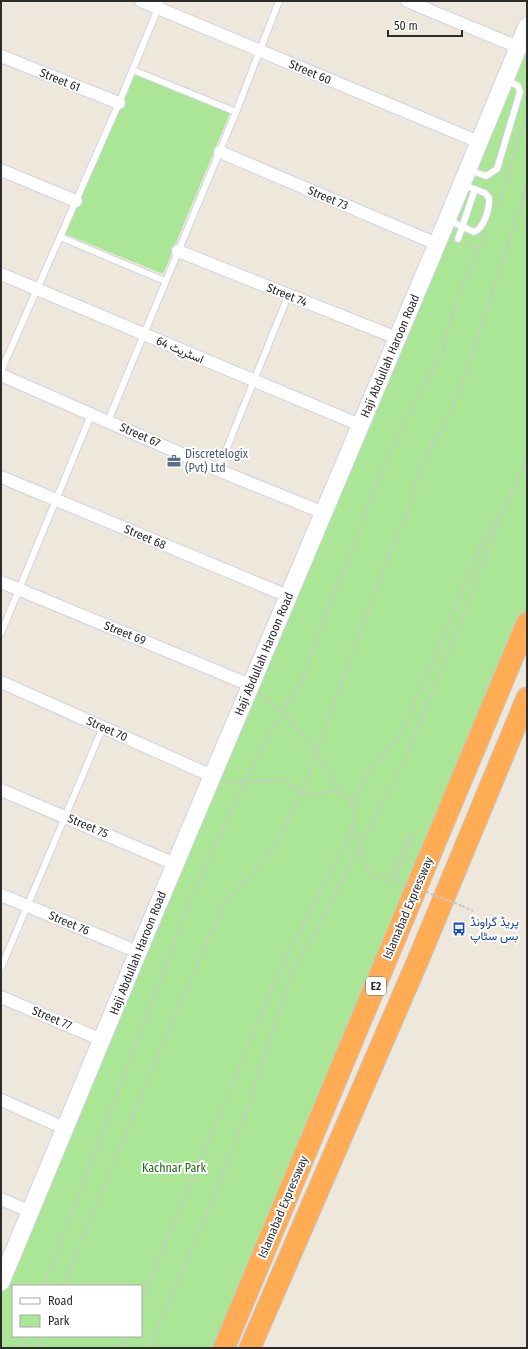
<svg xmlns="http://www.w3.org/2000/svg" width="528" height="1349" font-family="'Fira Sans Condensed',Vazirmatn,sans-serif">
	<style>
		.green { fill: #abe696; fill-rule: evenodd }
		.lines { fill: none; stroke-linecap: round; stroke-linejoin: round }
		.lane-casing { stroke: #d1d3e4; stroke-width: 8 }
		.street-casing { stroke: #d1d3e4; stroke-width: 14 }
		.secondary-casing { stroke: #d1d3e4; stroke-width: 19 }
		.highway-casing { stroke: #c8c8c8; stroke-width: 23 }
		.path { stroke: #c8c8c8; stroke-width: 2; stroke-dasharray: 3 2; stroke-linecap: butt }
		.lane { stroke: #fff; stroke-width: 6 }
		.street { stroke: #fff; stroke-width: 12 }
		.secondary { stroke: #fff; stroke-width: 17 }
		.highway { stroke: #ffac55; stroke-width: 21 }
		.path-bridge { stroke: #c8c8c8; stroke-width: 2; stroke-dasharray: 3 2; stroke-linecap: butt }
		.labels { text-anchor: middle; stroke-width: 4; stroke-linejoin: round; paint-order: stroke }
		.shield { fill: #fff; stroke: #6b6b6b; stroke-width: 1 }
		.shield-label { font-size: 11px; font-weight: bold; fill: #2b2b2b }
		.street-label { font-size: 12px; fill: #2b2b2b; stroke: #fff }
		.service-label { font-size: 12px; fill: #4e5e75; stroke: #fff; text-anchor: start }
		.transit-label { font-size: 12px; fill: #164399; stroke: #fff; text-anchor: start }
		.park-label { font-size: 12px; fill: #226b17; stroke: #fff }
	</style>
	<rect width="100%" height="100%" fill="#ede7dc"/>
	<g class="green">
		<path d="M527,47V615L223,1348H1V1284ZM13,1286H141V1336H13Z"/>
		<path d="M135,74L230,113L163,274L65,234Z"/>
	</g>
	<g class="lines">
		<g class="lane-casing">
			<g id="lane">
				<path d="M133,70L236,112"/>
				<path d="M469,170L486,176L497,169L520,92L518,86L505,79"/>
				<path d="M448,220L474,232C484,229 490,207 489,198L485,193L463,185"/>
				<path d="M60,237L165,281"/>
				<path d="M458,239L475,189"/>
				<path d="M1,371L119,103L161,1"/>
				<path d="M108,421L236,112L279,1"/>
				<path d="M218,470L288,296"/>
				<path d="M1,633L91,415"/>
				<path d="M1,968L103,727"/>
			</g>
		</g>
		<g class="street-casing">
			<g id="street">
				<path d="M141,1L479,142"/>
				<path d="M407,1L518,47"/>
				<path d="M1,56L119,103"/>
				<path d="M220,152L437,244"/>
				<path d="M1,170L76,201"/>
				<path d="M178,251L397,338"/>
				<path d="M1,274L360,425"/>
				<path d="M1,375L218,470L324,513"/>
				<path d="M1,477L288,596"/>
				<path d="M1,582L250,685"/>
				<path d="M1,682L212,776"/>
				<path d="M1,790L175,864"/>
				<path d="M1,895L138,952"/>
				<path d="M1,997L102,1040"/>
				<path d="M1,1100L64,1128"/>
				<path d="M1,1199L31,1212"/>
			</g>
		</g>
		<g class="secondary-casing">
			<path id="secondary" d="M1,1282L138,952L437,244L527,26"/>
		</g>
		<g class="highway-casing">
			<g id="highway">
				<path d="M224,1348L527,623"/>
				<path d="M250,1348L419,958L527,698"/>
			</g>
		</g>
		<g class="path">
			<path d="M497,208L502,197L517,142L527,116"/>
			<path d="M465,243L478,249"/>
			<path d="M260,696L282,711L290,719L321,760L341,792"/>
			<path d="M224,782L284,780L302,792L315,795L334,791L342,793L354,806L353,822L366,865L372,876L388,882L409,835L413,836L395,879L398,881"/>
			<path d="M354,806L365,776L402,732L480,547L491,527L500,517"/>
			<path d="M462,906L473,911"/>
			<path d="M44,1286L193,894L245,781L285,706L301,683L327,610L346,566L382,470L404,423L442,352L457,298L486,233"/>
			<path d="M63,1286L165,1038L225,902L258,867L273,849L302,792L386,562L407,514L416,481L431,447L452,409L470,362L527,184"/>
			<path d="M141,1301L286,956L348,840L353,822"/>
			<path d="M23,1348L27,1336"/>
			<path d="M39,1348L43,1336"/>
			<path d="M122,1348L127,1336"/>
			<path d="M149,1348L210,1207L248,1108L292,973L324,916L405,759L454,639L501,516L527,459"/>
		</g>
		<use href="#lane" class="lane"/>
		<use href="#street" class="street"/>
		<use href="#secondary" class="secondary"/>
		<use href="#highway" class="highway"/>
		<path class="path-bridge" d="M398,881L462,906"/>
	</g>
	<defs>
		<g id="office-bare" transform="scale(1.08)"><path d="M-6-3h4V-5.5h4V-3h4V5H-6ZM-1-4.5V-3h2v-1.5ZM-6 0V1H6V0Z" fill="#5c6f8a" stroke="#fff" stroke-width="2.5" paint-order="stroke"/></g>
		<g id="bus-bare" transform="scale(1.08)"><path d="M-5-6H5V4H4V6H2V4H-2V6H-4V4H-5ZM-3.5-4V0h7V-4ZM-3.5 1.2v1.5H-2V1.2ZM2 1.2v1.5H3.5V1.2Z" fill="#1a4fb4" stroke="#fff" stroke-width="2.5" paint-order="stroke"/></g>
	</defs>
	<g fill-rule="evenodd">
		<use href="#office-bare" x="174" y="461"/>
		<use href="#bus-bare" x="459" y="929"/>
	</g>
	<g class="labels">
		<rect class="shield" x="366" y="977" width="20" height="18" rx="3"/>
		<g class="shield-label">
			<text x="376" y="990">E2</text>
		</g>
		<g class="street-label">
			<text transform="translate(310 72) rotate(23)" y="4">Street 60</text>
			<text transform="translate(60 80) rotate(22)" y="4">Street 61</text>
			<text transform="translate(328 198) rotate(23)" y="4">Street 73</text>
			<text transform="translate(287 295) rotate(22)" y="4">Street 74</text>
			<text transform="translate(180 350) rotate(23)" y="4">اسٹریٹ 64</text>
			<text transform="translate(390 356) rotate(-67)" y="4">Haji Abdullah Haroon Road</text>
			<text transform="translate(140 435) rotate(24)" y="4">Street 67</text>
			<text transform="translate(145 537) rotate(23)" y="4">Street 68</text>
			<text transform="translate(125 633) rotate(22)" y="4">Street 69</text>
			<text transform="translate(264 654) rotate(-67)" y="4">Haji Abdullah Haroon Road</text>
			<text transform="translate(107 729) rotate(24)" y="4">Street 70</text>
			<text transform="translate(88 826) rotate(23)" y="4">Street 75</text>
			<text transform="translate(408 908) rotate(-67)" y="4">Islamabad Expressway</text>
			<text transform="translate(69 923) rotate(23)" y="4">Street 76</text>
			<text transform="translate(138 953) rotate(-68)" y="4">Haji Abdullah Haroon Road</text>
			<text transform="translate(52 1018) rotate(23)" y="4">Street 77</text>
			<text transform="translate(283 1207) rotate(-67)" y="4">Islamabad Expressway</text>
		</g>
		<g class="service-label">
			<text x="185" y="458">Discretelogix<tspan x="185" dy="14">(Pvt) Ltd</tspan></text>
		</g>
		<g class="transit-label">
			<text x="470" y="926">پریڈ گراونڈ<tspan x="470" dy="14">بس سٹاپ</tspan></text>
		</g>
		<g class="park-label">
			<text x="174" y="1172">Kachnar Park</text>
		</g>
	</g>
	<rect width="528" height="1349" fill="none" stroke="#2b2b2b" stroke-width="4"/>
	<rect x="12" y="1285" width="130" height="52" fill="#ffffff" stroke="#aaaaaa"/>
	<rect x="20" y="1298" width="20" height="6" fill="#ffffff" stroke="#aaaaaa"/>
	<text x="48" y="1305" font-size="12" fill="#2b2b2b">Road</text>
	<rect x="20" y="1315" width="20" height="12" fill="#abe696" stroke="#aaaaaa"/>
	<text x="48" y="1325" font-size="12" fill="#2b2b2b">Park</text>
	<path d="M388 30v6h74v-6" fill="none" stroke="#2b2b2b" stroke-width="2"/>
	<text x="394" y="30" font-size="12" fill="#2b2b2b" stroke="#ffffff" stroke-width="3" paint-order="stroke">50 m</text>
</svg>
